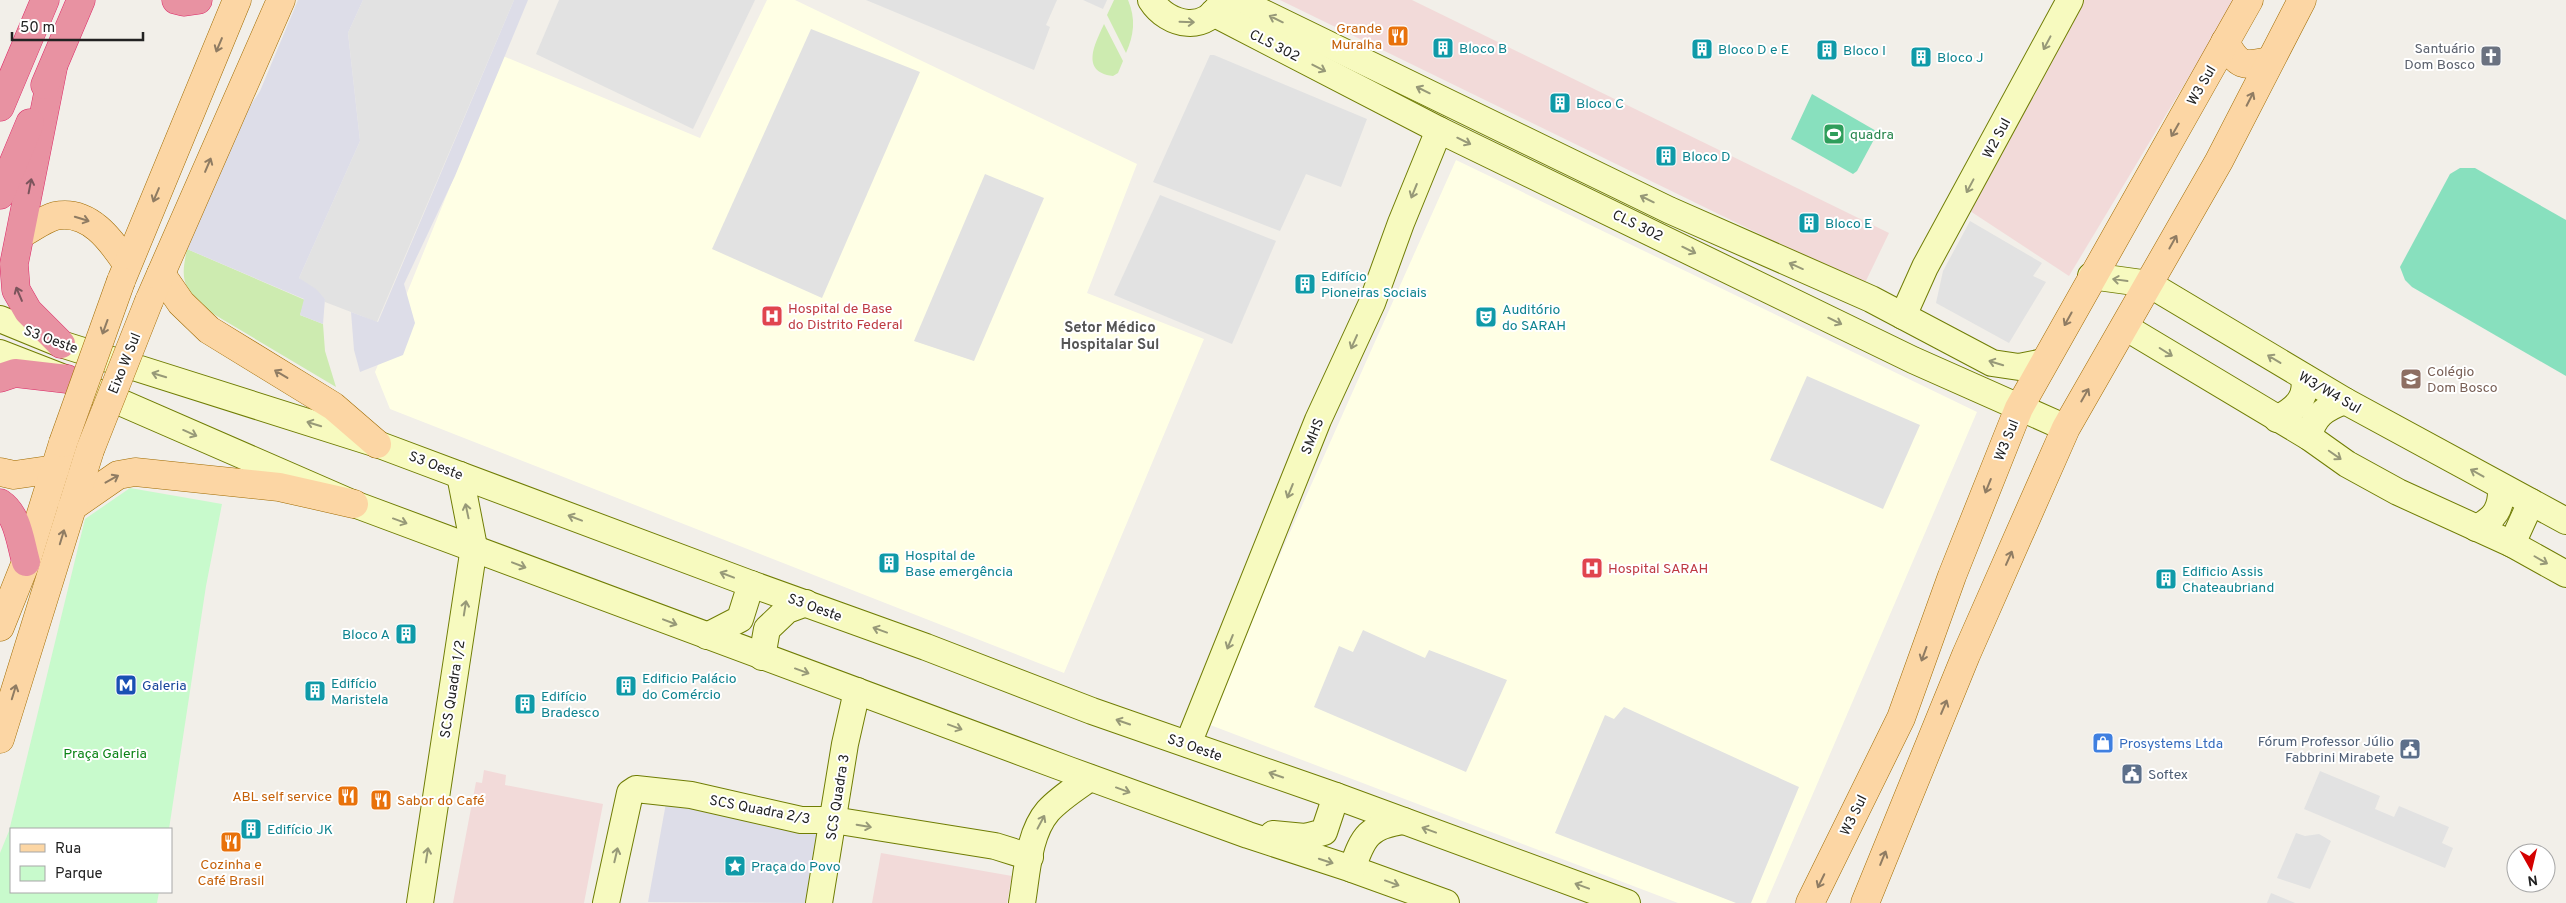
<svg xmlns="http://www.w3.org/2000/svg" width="2566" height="903" font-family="Overpass,sans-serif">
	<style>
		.commercial { fill: #f2dad9 }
		.education { fill: #ffffe5 }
		.grass { fill: #cdebb0 }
		.park { fill: #c8facc }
		.pitch { fill: #88e0be }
		.parking { fill: #e2e2e2 }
		.plaza { fill: #dddde8 }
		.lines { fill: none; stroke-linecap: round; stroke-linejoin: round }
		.secondary-casing { stroke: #707d05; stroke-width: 28 }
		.primary-casing { stroke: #a06b00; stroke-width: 29 }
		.highway-casing { stroke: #dc2a67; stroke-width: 29 }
		.secondary { stroke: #f7fabf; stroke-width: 26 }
		.primary { stroke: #fcd6a4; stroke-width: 28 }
		.highway { stroke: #e892a2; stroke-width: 28 }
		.primary-bridge-casing { stroke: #a06b00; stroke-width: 29; stroke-linecap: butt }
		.primary-bridge { stroke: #fcd6a4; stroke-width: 28 }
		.oneway { stroke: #979978 }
		.oneway2 { stroke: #8f7c63 }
		.oneway3 { stroke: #7b545c }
		.labels { text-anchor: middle; stroke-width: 4; stroke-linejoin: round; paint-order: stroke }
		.food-label { font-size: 14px; fill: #c56008; stroke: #fff; text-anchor: end }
		.street-label { font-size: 14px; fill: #222; stroke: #fff }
		.culture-label { font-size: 14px; fill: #0d838f; stroke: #fff; text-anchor: start }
		.worship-label { font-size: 14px; fill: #5b616d; stroke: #fff; text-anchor: end }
		.leisure-label { font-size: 14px; fill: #27864d; stroke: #fff; text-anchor: start }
		.health-label { font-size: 14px; fill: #be3a42; stroke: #fff; text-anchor: start }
		.education-label { font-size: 14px; fill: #785e54; stroke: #fff; text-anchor: start }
		.transit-label { font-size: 14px; fill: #164399; stroke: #fff; text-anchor: start }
		.service-label { font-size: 14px; fill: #4e5e75; stroke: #fff; text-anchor: end }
		.shop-label { font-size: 14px; fill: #366cbe; stroke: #fff; text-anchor: start }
		.park-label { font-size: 14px; fill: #0c8416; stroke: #fff }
		.neighbourhood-label { font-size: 15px; font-weight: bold; fill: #555; stroke: #fff }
	</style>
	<rect width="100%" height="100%" fill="#f2efe9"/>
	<g class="commercial">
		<path d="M1280,0H1412L1889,233L1864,285Z"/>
		<path d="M2083,0H2235L2069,276L1967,209Z"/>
		<path d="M484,770L506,775L505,785L603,804L584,903H453L476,782L482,783Z"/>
		<path d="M881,853L1012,876L1007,903H872Z"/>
	</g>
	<g class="education">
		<path d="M767,0H795L1137,164L1087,293L1204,339L1064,673L390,409L375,372L503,56L700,138Z"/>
		<path d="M1456,160L1977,412L1766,903H1678L1205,723Z"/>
	</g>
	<g class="grass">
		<path d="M1114,0H1128C1136,19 1134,35 1126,53L1107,15Z"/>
		<path d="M1104,24L1123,61L1118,73L1113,76C1079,72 1096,42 1104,24Z"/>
		<path d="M187,249L305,300L300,315L323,324L325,351L336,387L200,306C182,283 181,278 187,249Z"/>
	</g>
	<path class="park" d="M130,488L222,504L206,586L169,829H11V892H159L157,903H0V853L9,831L85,519Z"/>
	<g class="pitch">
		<path d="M1812,94L1878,132L1857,171L1853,174L1791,139Z"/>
		<path d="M2460,168H2475L2566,220V376L2412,287L2405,280L2400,267L2450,174Z"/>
	</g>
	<g class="parking">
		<path d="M363,0H514L377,322L325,302V299L299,278L360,141L348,33Z"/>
		<path d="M559,0H755L693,129L536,54Z"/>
		<path d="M866,0H1057L1046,25L1050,27L1034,70Z"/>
		<path d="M1083,0H1107L1103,9Z"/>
		<path d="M811,29L920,72L822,298L712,249Z"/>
		<path d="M1210,55H1214L1367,119L1341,187L1306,174L1280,231L1153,182Z"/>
		<path d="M985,174L1044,198L974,361L914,341Z"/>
		<path d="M1160,195L1276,241L1232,344L1114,295Z"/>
		<path d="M1970,221L2042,263L2033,276L2046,282L2009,343L1936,303L1943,271Z"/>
		<path d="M1807,376L1920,425L1883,509L1770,460Z"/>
		<path d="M1363,630L1425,658L1429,650L1507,680L1466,772L1314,707L1339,646L1353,652Z"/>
		<path d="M1624,707L1799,787L1751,903H1736L1555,833L1605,715L1614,719Z"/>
		<path d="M2320,771L2380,796L2375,809L2394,817L2399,806L2449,827L2442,843L2453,848L2445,868L2304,809Z"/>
		<path d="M2296,833L2305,836L2319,834L2331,841L2310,889L2277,878Z"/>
		<path d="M2271,893L2295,903H2267Z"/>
	</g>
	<g class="plaza">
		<path d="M298,0H363L348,33L360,141L299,278L316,289L325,299L323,324L300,315L304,299L187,249L241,120L260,91Z"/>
		<path d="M514,0H528L455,176L404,284L415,323L403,355L360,372L354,350L351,312L378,322Z"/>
		<path d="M666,803L821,830L808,903L648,902Z"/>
	</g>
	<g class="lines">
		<g class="secondary-casing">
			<g id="secondary">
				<path d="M1151,0C1168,27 1208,34 1222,0"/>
				<path d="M1237,0L1669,210L1871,299L1992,363L2019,367L2044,362"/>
				<path d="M1213,13L1439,130L1913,360L2066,428"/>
				<path d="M2091,276L2149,284L2345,401L2566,521"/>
				<path d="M1903,316L1925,267L2070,0"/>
				<path d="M0,319L61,344L377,444L751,584L926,647L1092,711L1336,796L1627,903"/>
				<path d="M2125,327L2309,437L2347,464L2398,492L2512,544L2566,574"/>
				<path d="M0,353L67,379L354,504L1069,770L1248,835L1352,869L1446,903"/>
				<path d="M2277,419C2295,409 2308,399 2304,377"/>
				<path d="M2309,437C2313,416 2325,408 2345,401"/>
				<path d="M2476,528C2495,519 2502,508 2501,487"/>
				<path d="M2512,544L2531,502"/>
				<path d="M707,636L740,619L751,584"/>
				<path d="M762,657L767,629L787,610L806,603"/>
				<path d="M1188,744L1318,420L1372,303L1401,223L1439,130"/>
				<path d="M1273,834L1305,837L1324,832L1336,796"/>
				<path d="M1352,869C1363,836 1369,826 1404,821"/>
				<path d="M420,903L474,547L460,475"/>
				<path d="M606,903L630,793L636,789L691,795L801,820H833L995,846L1030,857"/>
				<path d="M819,903L845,744L857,691"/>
				<path d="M1022,903C1027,874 1028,834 1048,811C1060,798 1076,788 1090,778"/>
			</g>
		</g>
		<g class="primary-casing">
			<g id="primary">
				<path d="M2225,42C2238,66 2243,67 2269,61"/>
				<path d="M21,234C31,229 44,219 55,216C89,209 111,240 127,264"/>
				<path d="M161,274L181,303L209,330L333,406L377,444"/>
				<path d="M121,281L237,0"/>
				<path d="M149,301L281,0"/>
				<path d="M0,472L14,475L55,469"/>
				<path d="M72,507L118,475L135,472L279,487L354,504"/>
				<path d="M0,627L26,562L63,443"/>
				<path d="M0,739L90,450"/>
				<path d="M1810,903L1901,718L1952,576L2019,408L2249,0"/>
				<path d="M1865,903L1966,655L2066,428L2219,161L2302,0"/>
			</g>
		</g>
		<g class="highway-casing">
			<g id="highway">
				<path d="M176,0L184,2L198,0"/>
				<path d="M53,68L14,264L16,290L28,311L61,344"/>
				<path d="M45,85L81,0"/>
				<path d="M0,107L45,0"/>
				<path d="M0,195L30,123"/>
				<path d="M0,378L15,373L67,379"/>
				<path d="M0,503C18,515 20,541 26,562"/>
			</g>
		</g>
		<use href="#secondary" class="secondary"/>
		<use href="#primary" class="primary"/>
		<use href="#highway" class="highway"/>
		<g class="primary-bridge-casing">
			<g id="primary-bridge">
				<path d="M63,443L121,281"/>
				<path d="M90,450L149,301"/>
			</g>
		</g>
		<use href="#primary-bridge" class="primary-bridge"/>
	</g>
	<defs><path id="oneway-shaft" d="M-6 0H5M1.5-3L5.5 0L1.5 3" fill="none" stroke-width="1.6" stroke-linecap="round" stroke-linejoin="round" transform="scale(1.25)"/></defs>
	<g class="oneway">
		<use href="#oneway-shaft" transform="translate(1276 19) rotate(-154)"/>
		<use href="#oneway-shaft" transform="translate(1187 22) rotate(2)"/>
		<use href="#oneway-shaft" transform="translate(2047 43) rotate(118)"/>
		<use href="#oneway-shaft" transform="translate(1319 68) rotate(27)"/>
		<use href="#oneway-shaft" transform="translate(1423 90) rotate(-154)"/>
		<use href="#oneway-shaft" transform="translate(1464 141) rotate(26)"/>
		<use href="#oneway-shaft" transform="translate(1970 186) rotate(118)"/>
		<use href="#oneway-shaft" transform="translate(1414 191) rotate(112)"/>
		<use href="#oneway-shaft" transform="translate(1647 199) rotate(-154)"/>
		<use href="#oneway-shaft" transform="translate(1689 250) rotate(26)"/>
		<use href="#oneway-shaft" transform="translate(1796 266) rotate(-156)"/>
		<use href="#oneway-shaft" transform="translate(2120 280) rotate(-172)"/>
		<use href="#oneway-shaft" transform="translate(1835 321) rotate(26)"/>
		<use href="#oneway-shaft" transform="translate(1354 342) rotate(114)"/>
		<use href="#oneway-shaft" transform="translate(2166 352) rotate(32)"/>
		<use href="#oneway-shaft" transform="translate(2274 359) rotate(-149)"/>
		<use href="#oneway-shaft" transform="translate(1996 363) rotate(-163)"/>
		<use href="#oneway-shaft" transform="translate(159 375) rotate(-163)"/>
		<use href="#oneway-shaft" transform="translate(314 424) rotate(-163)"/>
		<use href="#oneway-shaft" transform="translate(190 433) rotate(24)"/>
		<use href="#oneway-shaft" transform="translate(2335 455) rotate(35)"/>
		<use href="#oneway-shaft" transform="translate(2477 473) rotate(-151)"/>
		<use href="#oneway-shaft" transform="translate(1290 491) rotate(112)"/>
		<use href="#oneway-shaft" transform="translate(467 511) rotate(-102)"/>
		<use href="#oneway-shaft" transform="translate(575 518) rotate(-159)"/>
		<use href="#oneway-shaft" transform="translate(400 521) rotate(20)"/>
		<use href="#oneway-shaft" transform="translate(2541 560) rotate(30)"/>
		<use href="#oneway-shaft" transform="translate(519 565) rotate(21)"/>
		<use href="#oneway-shaft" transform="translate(727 575) rotate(-159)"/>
		<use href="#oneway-shaft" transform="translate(465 608) rotate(-81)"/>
		<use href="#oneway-shaft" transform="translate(670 622) rotate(21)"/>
		<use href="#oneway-shaft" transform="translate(880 630) rotate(-160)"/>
		<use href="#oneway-shaft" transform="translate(1230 642) rotate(112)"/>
		<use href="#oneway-shaft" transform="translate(802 671) rotate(20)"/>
		<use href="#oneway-shaft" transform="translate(1123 722) rotate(-161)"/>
		<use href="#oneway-shaft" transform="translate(955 727) rotate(20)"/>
		<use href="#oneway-shaft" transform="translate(1276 775) rotate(-161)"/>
		<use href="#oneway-shaft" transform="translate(1123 790) rotate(20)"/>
		<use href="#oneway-shaft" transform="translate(1041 822) rotate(-62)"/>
		<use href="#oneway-shaft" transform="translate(864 826) rotate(10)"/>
		<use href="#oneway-shaft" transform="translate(1429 830) rotate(-160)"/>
		<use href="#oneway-shaft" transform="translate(427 855) rotate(-81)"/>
		<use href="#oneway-shaft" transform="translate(616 855) rotate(-77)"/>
		<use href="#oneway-shaft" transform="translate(1326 861) rotate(18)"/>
		<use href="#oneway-shaft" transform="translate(1392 883) rotate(20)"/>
		<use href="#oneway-shaft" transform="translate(1582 886) rotate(-160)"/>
	</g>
	<g class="oneway2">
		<use href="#oneway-shaft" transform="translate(219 45) rotate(113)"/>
		<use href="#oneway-shaft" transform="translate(2250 99) rotate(-63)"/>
		<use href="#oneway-shaft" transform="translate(2175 130) rotate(120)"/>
		<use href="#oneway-shaft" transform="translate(208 165) rotate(-67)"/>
		<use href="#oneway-shaft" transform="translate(156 195) rotate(113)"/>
		<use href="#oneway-shaft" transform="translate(82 219) rotate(17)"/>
		<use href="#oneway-shaft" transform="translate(2173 242) rotate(-61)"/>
		<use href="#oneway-shaft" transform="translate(2068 319) rotate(119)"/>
		<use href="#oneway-shaft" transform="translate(105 327) rotate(110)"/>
		<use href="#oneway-shaft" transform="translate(281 374) rotate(-149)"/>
		<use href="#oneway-shaft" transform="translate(2085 395) rotate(-60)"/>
		<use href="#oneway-shaft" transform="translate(112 479) rotate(-29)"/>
		<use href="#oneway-shaft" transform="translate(1988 486) rotate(112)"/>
		<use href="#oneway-shaft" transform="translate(62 537) rotate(-73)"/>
		<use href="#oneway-shaft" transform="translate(2009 558) rotate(-66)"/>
		<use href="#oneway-shaft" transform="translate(1924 654) rotate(110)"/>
		<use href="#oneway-shaft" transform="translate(14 692) rotate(-73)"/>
		<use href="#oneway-shaft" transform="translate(1944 707) rotate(-67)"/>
		<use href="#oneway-shaft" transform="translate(1883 858) rotate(-68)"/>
		<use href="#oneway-shaft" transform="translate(1821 881) rotate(116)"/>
	</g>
	<g class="oneway3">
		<use href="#oneway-shaft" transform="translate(30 186) rotate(-79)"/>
		<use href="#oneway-shaft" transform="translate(19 294) rotate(-113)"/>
	</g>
	<defs>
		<g id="restaurant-square" transform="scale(1.125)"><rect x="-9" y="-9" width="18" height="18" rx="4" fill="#e8710a" stroke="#fff"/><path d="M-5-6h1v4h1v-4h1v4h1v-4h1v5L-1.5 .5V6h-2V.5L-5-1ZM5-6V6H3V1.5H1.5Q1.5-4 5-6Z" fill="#fff"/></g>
		<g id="building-square" transform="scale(1.125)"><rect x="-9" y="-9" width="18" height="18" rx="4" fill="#0f9aa8" stroke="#fff"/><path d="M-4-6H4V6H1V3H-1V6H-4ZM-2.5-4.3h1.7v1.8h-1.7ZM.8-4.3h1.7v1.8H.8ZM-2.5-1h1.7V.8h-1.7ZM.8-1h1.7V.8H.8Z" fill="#fff"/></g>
		<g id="church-square" transform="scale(1.125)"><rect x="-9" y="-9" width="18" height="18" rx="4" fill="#6b7280" stroke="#fff"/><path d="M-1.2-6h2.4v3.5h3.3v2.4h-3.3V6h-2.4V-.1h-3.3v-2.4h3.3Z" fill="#fff"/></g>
		<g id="stadium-square" transform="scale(1.125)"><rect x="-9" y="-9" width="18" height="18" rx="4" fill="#2e9e5b" stroke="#fff"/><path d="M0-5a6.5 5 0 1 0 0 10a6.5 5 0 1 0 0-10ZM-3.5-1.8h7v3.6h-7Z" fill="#fff"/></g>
		<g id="hospital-square" transform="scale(1.125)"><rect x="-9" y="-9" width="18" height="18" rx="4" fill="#e0444e" stroke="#fff"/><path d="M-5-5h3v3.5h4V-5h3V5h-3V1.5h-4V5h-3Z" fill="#fff"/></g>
		<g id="theatre-square" transform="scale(1.125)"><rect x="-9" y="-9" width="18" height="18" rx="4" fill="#0f9aa8" stroke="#fff"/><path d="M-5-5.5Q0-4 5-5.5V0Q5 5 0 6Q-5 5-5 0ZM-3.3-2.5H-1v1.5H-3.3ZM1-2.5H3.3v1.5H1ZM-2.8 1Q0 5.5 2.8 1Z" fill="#fff"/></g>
		<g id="school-square" transform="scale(1.125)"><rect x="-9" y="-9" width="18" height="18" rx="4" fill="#8d6e63" stroke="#fff"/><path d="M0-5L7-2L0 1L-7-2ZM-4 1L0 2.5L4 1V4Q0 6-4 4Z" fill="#fff"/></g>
		<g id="metro-square" transform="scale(1.125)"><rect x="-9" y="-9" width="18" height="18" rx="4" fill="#1a4fb4" stroke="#fff"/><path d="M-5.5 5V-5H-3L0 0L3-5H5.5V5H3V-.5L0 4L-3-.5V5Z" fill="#fff"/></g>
		<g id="shop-square" transform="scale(1.125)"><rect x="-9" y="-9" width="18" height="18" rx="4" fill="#3f7fe0" stroke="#fff"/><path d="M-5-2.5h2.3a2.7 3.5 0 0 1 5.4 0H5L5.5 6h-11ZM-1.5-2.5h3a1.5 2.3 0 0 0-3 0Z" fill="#fff"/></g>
		<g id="civic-square" transform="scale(1.125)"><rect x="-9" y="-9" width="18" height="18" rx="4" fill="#5c6f8a" stroke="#fff"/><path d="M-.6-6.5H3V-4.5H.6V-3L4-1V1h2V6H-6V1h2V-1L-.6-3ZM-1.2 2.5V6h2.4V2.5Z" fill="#fff"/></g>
		<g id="sight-square" transform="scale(1.125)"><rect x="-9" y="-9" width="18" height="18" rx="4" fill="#0f9aa8" stroke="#fff"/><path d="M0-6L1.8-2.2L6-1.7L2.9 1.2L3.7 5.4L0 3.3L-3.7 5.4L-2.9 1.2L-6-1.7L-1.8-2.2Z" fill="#fff"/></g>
	</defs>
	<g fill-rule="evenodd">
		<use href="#restaurant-square" x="1398" y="36"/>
		<use href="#building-square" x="1443" y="48"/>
		<use href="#building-square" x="1702" y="49"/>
		<use href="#building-square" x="1827" y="50"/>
		<use href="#church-square" x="2491" y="56"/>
		<use href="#building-square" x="1921" y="57"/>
		<use href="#building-square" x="1560" y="103"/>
		<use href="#stadium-square" x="1834" y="134"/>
		<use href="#building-square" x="1666" y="156"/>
		<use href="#building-square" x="1809" y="223"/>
		<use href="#building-square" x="1305" y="284"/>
		<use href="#hospital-square" x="772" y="316"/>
		<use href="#theatre-square" x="1486" y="317"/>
		<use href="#school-square" x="2411" y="379"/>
		<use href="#building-square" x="889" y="563"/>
		<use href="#hospital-square" x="1592" y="568"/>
		<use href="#building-square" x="2166" y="579"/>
		<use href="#building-square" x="406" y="634"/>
		<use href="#metro-square" x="126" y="685"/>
		<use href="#building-square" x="626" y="686"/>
		<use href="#building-square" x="315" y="691"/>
		<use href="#building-square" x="525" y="704"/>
		<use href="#shop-square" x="2103" y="743"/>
		<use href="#civic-square" x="2410" y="749"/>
		<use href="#civic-square" x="2132" y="774"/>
		<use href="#restaurant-square" x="348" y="796"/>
		<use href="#restaurant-square" x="381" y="800"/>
		<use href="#building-square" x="251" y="829"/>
		<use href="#restaurant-square" x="231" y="842"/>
		<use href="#sight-square" x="735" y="866"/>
	</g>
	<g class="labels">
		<g class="food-label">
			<text x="1382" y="33">Grande<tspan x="1382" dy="16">Muralha</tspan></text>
			<text x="332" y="801">ABL self service</text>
			<text x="397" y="805" text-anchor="start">Sabor do Café</text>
			<text x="231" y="869" text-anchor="middle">Cozinha e<tspan x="231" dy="16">Café Brasil</tspan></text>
		</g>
		<g class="street-label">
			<text transform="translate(1275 45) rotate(27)" y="5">CLS 302</text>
			<text transform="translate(2201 85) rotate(-60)" y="5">W3 Sul</text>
			<text transform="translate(1996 138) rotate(-62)" y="5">W2 Sul</text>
			<text transform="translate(1638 225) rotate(26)" y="5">CLS 302</text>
			<text transform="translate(51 339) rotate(20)" y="5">S3 Oeste</text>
			<text transform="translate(124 363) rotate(-68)" y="5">Eixo W Sul</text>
			<text transform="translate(2330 392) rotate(30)" y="5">W3/W4 Sul</text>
			<text transform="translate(1312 436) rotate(-68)" y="5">SMHS</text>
			<text transform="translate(2006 440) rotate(-68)" y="5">W3 Sul</text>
			<text transform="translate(436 465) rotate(21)" y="5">S3 Oeste</text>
			<text transform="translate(815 607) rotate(20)" y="5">S3 Oeste</text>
			<text transform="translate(452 689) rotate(-81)" y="5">SCS Quadra 1/2</text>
			<text transform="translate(1195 747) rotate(19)" y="5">S3 Oeste</text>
			<text transform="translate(837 797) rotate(-81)" y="5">SCS Quadra 3</text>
			<text transform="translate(760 809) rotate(11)" y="5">SCS Quadra 2/3</text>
			<text transform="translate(1853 815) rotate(-64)" y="5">W3 Sul</text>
		</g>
		<g class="culture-label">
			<text x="1459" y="53">Bloco B</text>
			<text x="1718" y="54">Bloco D e E</text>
			<text x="1843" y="55">Bloco I</text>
			<text x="1937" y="62">Bloco J</text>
			<text x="1576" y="108">Bloco C</text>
			<text x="1682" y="161">Bloco D</text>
			<text x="1825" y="228">Bloco E</text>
			<text x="1321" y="281">Edifício<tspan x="1321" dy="16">Pioneiras Sociais</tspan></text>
			<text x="1502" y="314">Auditório<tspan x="1502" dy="16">do SARAH</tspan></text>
			<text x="905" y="560">Hospital de<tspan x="905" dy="16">Base emergência</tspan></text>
			<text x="2182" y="576">Edificio Assis<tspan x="2182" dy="16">Chateaubriand</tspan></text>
			<text x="390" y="639" text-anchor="end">Bloco A</text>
			<text x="642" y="683">Edificio Palácio<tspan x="642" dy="16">do Comércio</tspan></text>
			<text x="331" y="688">Edifício<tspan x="331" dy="16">Maristela</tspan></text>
			<text x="541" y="701">Edifício<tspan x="541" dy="16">Bradesco</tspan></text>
			<text x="267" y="834">Edifício JK</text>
			<text x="751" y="871">Praça do Povo</text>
		</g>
		<g class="worship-label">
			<text x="2475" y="53">Santuário<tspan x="2475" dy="16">Dom Bosco</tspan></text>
		</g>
		<g class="leisure-label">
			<text x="1850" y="139">quadra</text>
		</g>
		<g class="health-label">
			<text x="788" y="313">Hospital de Base<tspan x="788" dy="16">do Distrito Federal</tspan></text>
			<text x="1608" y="573">Hospital SARAH</text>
		</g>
		<g class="education-label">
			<text x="2427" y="376">Colégio<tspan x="2427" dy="16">Dom Bosco</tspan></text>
		</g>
		<g class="transit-label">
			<text x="142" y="690">Galeria</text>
		</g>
		<g class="service-label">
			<text x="2394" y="746">Fórum Professor Júlio<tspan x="2394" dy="16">Fabbrini Mirabete</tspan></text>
			<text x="2148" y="779" text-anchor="start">Softex</text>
		</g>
		<g class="shop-label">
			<text x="2119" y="748">Prosystems Ltda</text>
		</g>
		<g class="park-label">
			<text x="105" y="758">Praça Galeria</text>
		</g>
		<g class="neighbourhood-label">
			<text x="1110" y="332">Setor Médico<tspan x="1110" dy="17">Hospitalar Sul</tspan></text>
		</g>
	</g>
	<rect x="10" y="828" width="162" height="65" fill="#ffffff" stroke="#a7a7a7"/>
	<rect x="20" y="844" width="25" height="8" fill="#fcd6a4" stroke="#a7a7a7"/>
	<text x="55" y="853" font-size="15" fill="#222222">Rua</text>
	<rect x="20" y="866" width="25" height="15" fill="#c8facc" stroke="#a7a7a7"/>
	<text x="55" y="878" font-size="15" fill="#222222">Parque</text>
	<g transform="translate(2531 868) rotate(172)"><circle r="24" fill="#ffffff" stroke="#a7a7a7"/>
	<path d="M0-4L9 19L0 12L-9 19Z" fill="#d40000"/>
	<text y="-8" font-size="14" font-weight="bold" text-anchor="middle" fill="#222222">N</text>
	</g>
	<path d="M12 32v8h131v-8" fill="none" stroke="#222222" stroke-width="2.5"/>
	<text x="20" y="32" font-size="15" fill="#222222" stroke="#ffffff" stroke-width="4" paint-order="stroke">50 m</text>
</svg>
